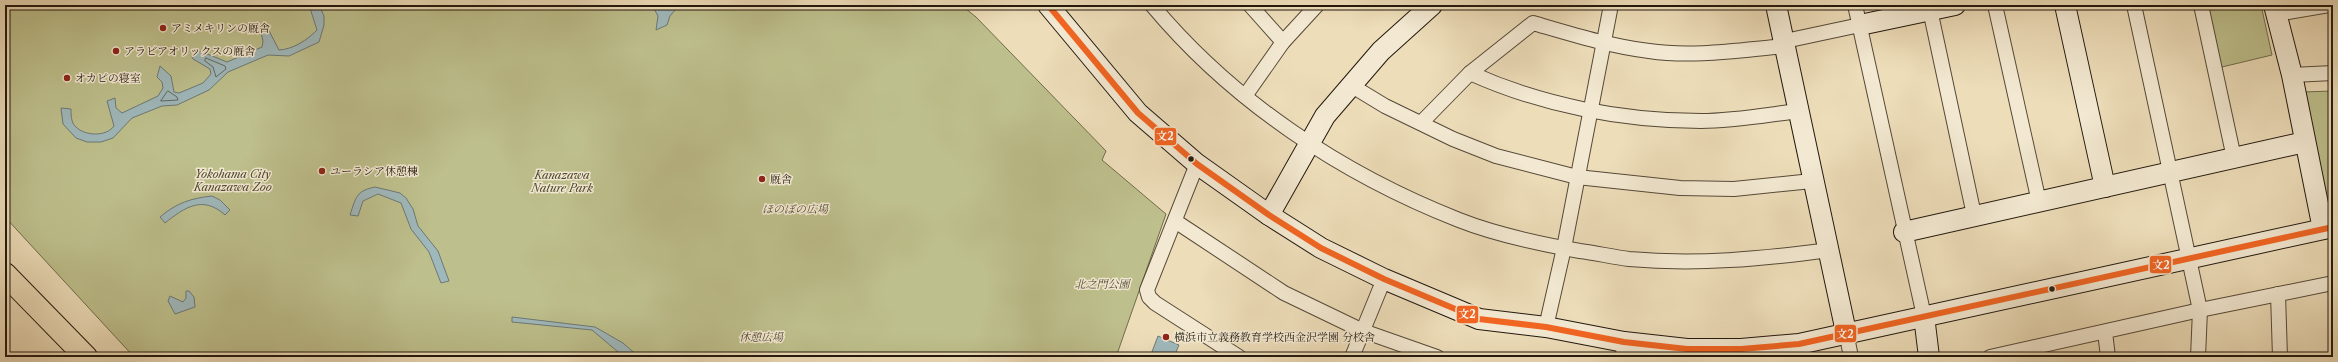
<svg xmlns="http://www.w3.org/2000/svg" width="2338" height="362" font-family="'Libre Caslon Text','Noto Serif JP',serif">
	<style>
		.green { fill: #bdbf8c; stroke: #706c4c }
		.water { fill: #9fb8bb; stroke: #6d7875 }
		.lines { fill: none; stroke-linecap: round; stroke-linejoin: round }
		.shore { stroke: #606864; stroke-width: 1 }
		.street-casing { stroke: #554938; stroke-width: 16 }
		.secondary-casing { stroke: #22180d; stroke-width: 22 }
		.highway-casing { stroke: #22180d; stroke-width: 24 }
		.street { stroke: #f3e9d2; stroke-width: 14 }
		.secondary { stroke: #f3e9d2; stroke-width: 20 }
		.highway { stroke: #edddb9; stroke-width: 22 }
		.bus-1-casing { stroke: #f3e9d2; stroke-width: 9 }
		.bus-1 { stroke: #f26522; stroke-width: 6 }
		.poi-dot { fill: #8f2418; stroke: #f3e9d2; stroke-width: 1.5 }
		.bus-dot { fill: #22180d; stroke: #f3e9d2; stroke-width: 1.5 }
		.labels { text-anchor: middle; stroke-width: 3; stroke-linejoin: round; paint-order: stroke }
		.poi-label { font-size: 11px; fill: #22180d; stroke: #f3e9d2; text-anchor: start }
		.park-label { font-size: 11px; font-style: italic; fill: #504a33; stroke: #f3e9d2 }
		.line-badge { stroke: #f3e9d2; stroke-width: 1.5 }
		.badge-label { font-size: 11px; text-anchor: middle; font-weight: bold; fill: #fff }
	</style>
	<rect width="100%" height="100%" fill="#edddb9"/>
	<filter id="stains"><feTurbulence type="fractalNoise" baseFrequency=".005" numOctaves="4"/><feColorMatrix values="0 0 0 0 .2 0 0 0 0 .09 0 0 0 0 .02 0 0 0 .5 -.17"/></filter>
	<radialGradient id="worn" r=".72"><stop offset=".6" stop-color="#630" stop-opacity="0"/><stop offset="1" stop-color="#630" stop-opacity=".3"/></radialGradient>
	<g class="green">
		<path d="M5,5H961L976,17L1106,151L1102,160L1166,214L1116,357H134L5,217Z"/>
		<path d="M2206,5H2261L2272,55L2222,67L2220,66Z"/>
		<path d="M2333,91V204L2327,205L2302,92Z"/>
	</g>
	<g class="water">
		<path d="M309,5H319L324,16V25L319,42L289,56L268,55L228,72L209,90L177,105L162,106L132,118L113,138L101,142H87L76,138L63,124L61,108L71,109C71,115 71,123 76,127C85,136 106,137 114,126L107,101L115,98L116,108L122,113L158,96L163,88L162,82L157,77L160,66L171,76L174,92L179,93L203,83L211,74L210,69L193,59L191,55L200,51L227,62L262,47L263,41L260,28L266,25L279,50C294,49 307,40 317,30Z"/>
		<path d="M652,5H685V8L676,9L670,16L667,25L656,30L658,16Z"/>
		<path d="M375,187L400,193L406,198L413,209L418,226L438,251L449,281L441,283L429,252L411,229L401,203L378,194L363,201L358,216L350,215C356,197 356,191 375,187Z"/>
		<path d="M212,196L220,200L230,210L225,215C203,195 185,207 165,223L160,217C176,203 192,198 212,196Z"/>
		<path d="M186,291H189L194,297L195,307L175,314L168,301L170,296L183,302L186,298Z"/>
		<path d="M512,317L595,327L623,343L639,357H624L592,330L512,322Z"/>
		<path d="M1158,336L1179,345L1174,357H1150Z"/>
	</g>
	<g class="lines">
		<g class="shore">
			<path d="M206,58L225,66L226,69L216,77L213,67L205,61Z"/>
			<path d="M168,91L177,97L178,100L161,101Z"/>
		</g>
		<g class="street-casing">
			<g id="street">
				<path d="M1152,5C1233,102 1342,174 1459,220C1497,235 1540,244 1580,251C1596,253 1613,257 1629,259C1696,265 1762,259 1829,250"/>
				<path d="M1250,5L1283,42"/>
				<path d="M1855,5L1924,316"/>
				<path d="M1929,5L1974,215"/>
				<path d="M1995,5L2039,202"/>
				<path d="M2134,5L2200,310L2198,357"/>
				<path d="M2201,5L2234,158"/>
				<path d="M2276,14L2329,5"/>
				<path d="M1470,73C1541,105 1622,121 1701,121C1733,121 1766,115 1798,111"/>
				<path d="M2292,75L2333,73"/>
				<path d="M1352,86L1385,106L1453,139L1496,156L1577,177L1680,188L1734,189L1812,181"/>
				<path d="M1245,96L1283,42L1317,5"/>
				<path d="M1421,123L1470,73L1533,23C1571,34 1609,46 1649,51C1690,57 1733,51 1775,47L1785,41L1860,25"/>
				<path d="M1197,164L1147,290L1149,297L1155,303L1239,357"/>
				<path d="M1175,221L1284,293L1363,331L1437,357"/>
				<path d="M2278,294L2280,357"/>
				<path d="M1546,327L1564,248L1611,5"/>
				<path d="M1846,332L1851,357"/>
				<path d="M2105,332L2108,357"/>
				<path d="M1352,357L1384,279"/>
				<path d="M1623,357L1624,342"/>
				<path d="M1990,357L2200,310L2333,283"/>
			</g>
		</g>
		<g class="secondary-casing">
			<g id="secondary">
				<path d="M1048,5L1138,113L1197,164L1269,215L1321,248L1384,279L1479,319L1546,327L1624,342L1687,349H1741L1799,344L2333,227"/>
				<path d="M1776,5L1846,332"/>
				<path d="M2065,5L2105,187"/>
				<path d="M2274,5L2292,75L2323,229"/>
				<path d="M1860,25L1955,5"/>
				<path d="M1269,215L1325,116L1381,51L1432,5"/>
				<path d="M1904,232L2305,142"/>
				<path d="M1924,316L1929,357"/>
			</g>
		</g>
		<g class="highway-casing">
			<path id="highway" d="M5,274L86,357"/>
		</g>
		<use href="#street" class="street"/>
		<use href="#secondary" class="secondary"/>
		<use href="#highway" class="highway"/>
		<g class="bus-1-casing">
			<path id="bus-1" d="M1048,5L1138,113L1197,164L1269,215L1321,248L1384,279L1479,319L1546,327L1624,342L1687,349H1741L1799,344L2333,227"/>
		</g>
		<use href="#bus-1" class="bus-1"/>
	</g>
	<g class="poi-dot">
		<circle cx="163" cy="28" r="4"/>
		<circle cx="116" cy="51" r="4"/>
		<circle cx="67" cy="78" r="4"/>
		<circle cx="322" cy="171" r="4"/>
		<circle cx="762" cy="179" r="4"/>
		<circle cx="1166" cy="337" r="4"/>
	</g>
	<g class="bus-dot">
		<circle cx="1191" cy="159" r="3.5"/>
		<circle cx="2052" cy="289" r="3.5"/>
	</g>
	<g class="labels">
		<g class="poi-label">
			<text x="171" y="32">アミメキリンの厩舎</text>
			<text x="124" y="55">アラビアオリックスの厩舎</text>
			<text x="75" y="82">オカピの寝室</text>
			<text x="330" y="175">ユーラシア休憩棟</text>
			<text x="770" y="183">厩舎</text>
			<text x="1174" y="341">横浜市立義務教育学校西金沢学園 分校舎</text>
		</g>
		<g class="park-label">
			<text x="233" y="178">Yokohama City<tspan x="233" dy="13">Kanazawa Zoo</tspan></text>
			<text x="562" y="179">Kanazawa<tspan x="562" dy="13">Nature Park</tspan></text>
			<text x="795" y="213">ほのぼの広場</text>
			<text x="1102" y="288">北之門公園</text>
			<text x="761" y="341">休憩広場</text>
		</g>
	</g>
	<g class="line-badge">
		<rect x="1154" y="127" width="23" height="19" rx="4" fill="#f26522"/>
		<rect x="2149" y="255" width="23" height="19" rx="4" fill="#f26522"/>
		<rect x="1456" y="305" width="23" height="19" rx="4" fill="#f26522"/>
		<rect x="1834" y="324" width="23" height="19" rx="4" fill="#f26522"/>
	</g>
	<g class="badge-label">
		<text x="1165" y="140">文2</text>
		<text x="2161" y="269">文2</text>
		<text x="1467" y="318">文2</text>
		<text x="1845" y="338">文2</text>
	</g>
	<rect width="2338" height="362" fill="none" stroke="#edddb9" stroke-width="20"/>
	<rect x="6" y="6" width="2326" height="350" fill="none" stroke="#22180d" stroke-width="2"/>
	<rect x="10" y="10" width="2318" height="342" fill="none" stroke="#22180d"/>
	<rect width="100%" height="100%" filter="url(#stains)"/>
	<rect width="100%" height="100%" fill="url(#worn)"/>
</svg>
